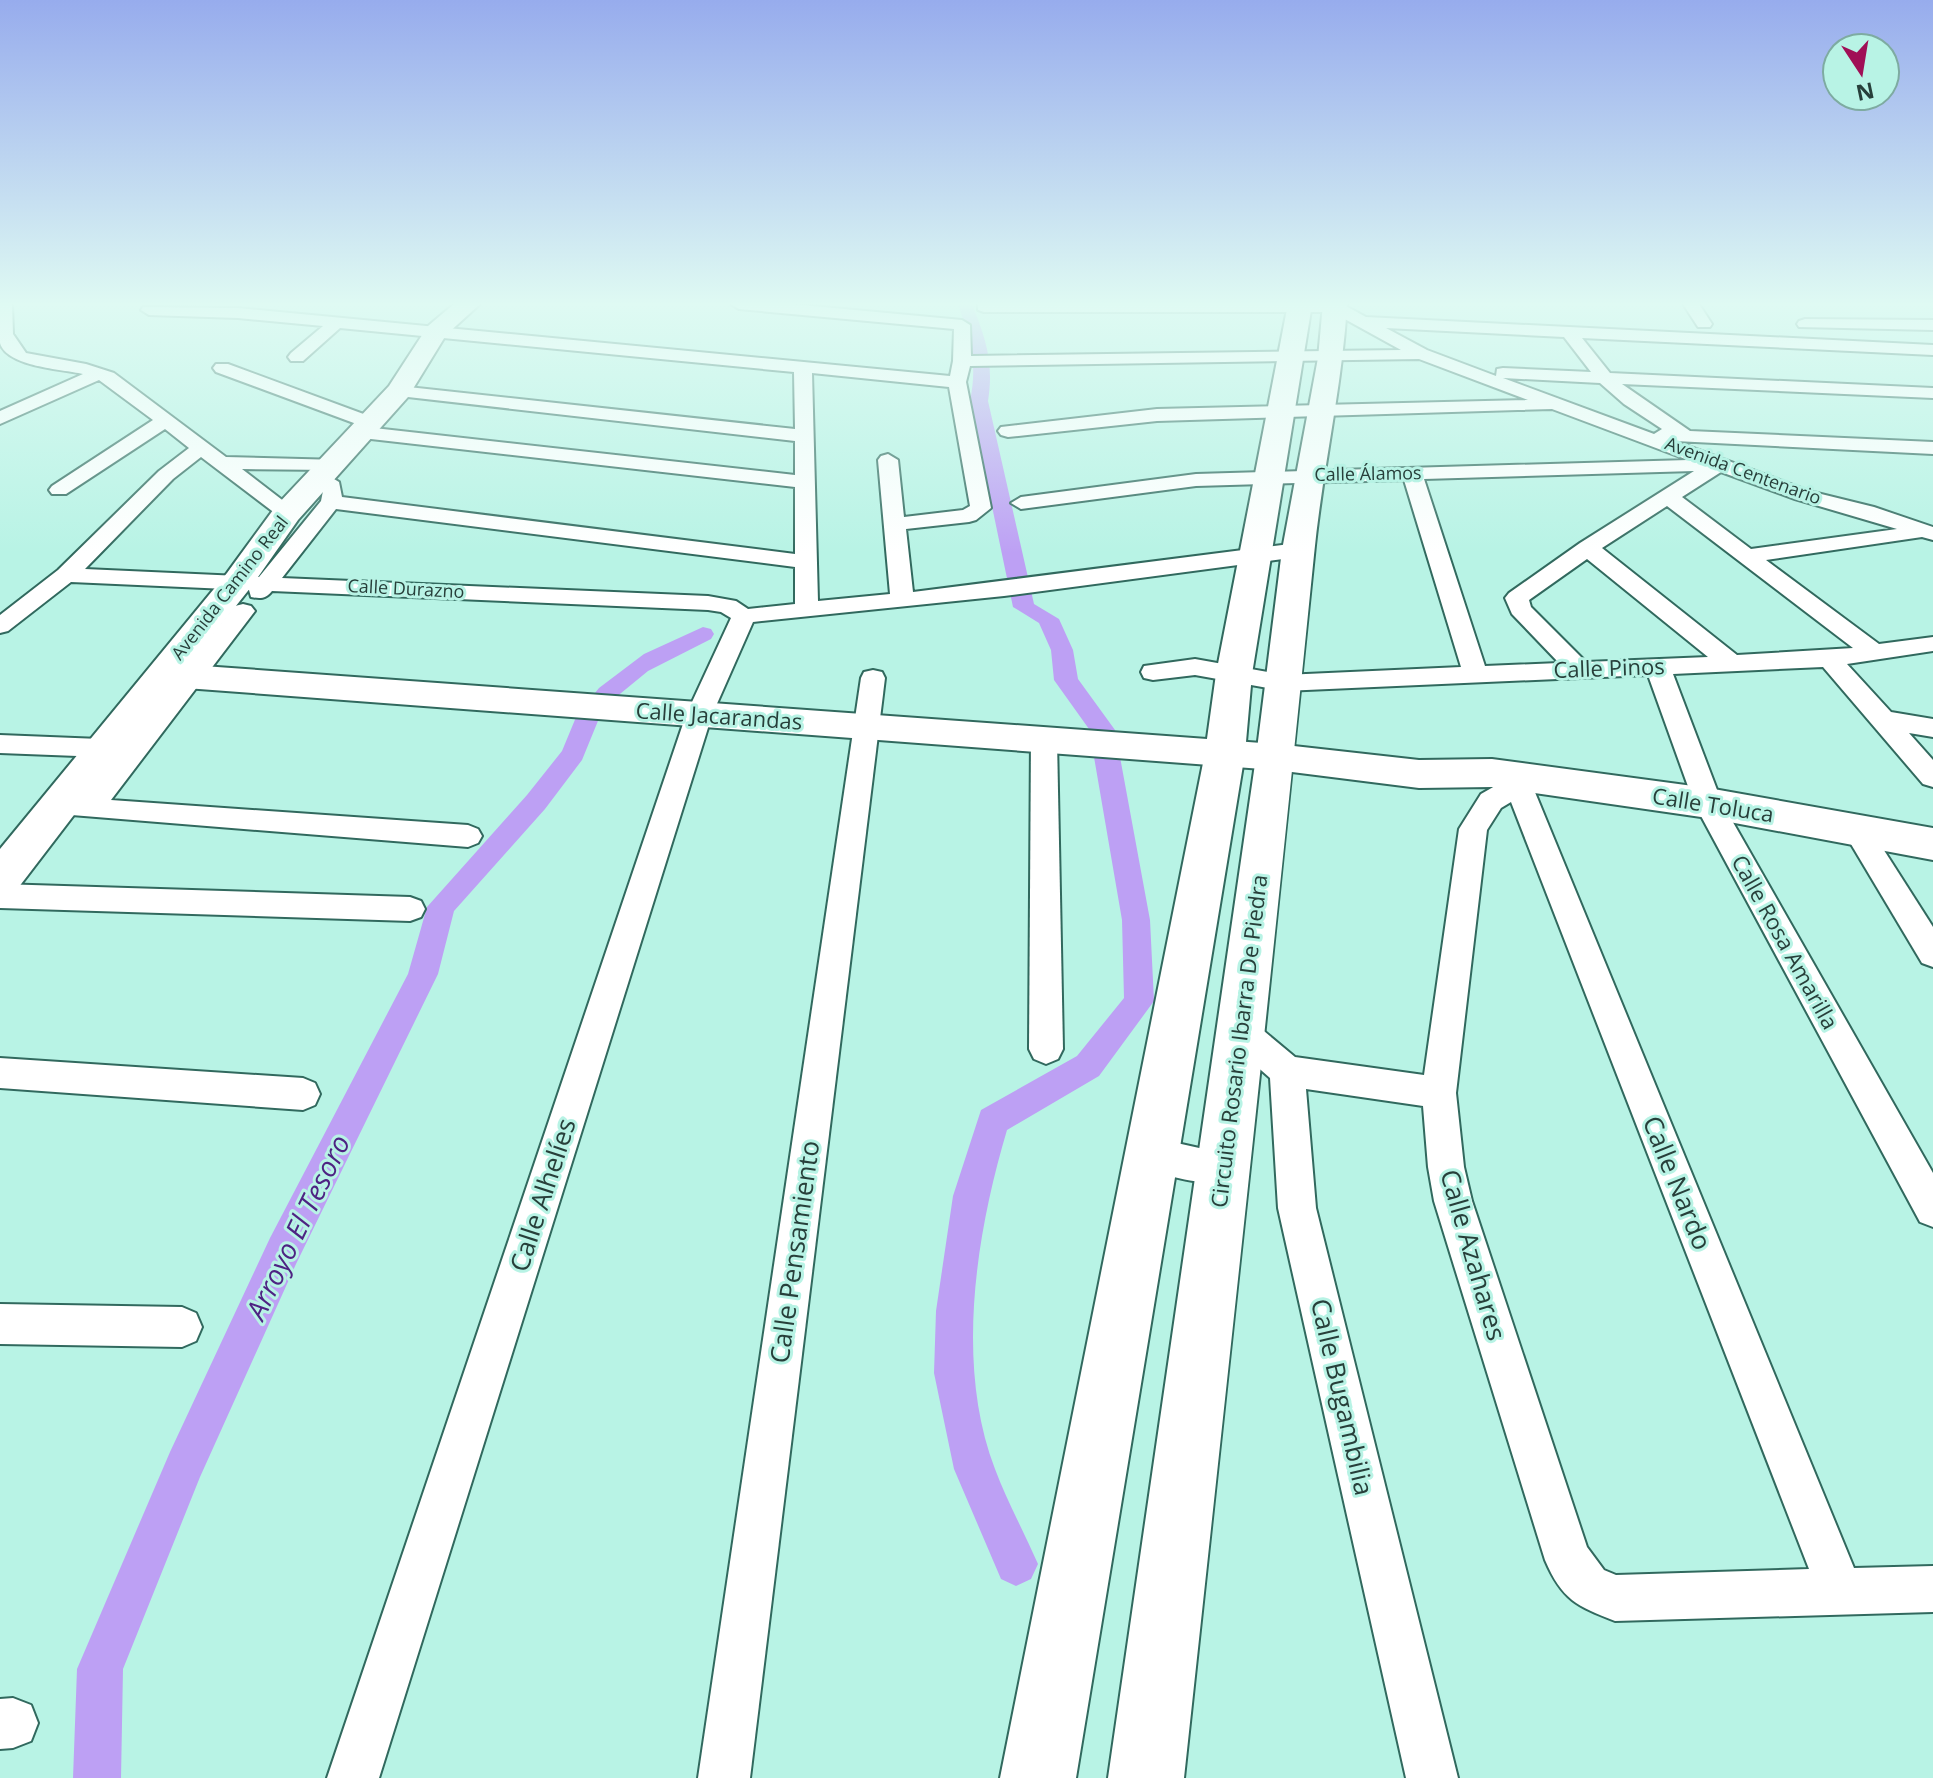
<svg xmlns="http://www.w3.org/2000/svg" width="1933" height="1778" font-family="'Open Sans',sans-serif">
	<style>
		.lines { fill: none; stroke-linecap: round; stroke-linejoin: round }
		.canal { fill: #bda0f4; fill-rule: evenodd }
		.street-casing { stroke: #31695e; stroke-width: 4 }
		.secondary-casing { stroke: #31695e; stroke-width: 4 }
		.primary-casing { stroke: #31695e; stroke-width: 4 }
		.street { fill: #fff; fill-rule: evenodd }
		.secondary { fill: #fff; fill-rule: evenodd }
		.primary { fill: #fff; fill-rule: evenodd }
		.labels { text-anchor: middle; stroke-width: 6; stroke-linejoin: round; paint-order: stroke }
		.far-street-label { font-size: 18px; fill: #273f3a; stroke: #b8f3e5 }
		.street-label { font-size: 22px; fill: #273f3a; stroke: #b8f3e5 }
		.near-street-label { font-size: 26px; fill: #273f3a; stroke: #b8f3e5 }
		.near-water-label { font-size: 28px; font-style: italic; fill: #4e2383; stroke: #b8f3e5 }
	</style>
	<rect width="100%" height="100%" fill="#b8f3e5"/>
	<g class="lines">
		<g class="canal">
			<path d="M958,304H972C986,339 994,363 988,401L1034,604L1059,619L1073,650L1078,679L1115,730L1112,736H1094L1054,680L1051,650L1039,623L1013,607L970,401C978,363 970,340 958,304Z"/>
			<path d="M703,627L711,629L714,634L711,639L648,671L615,698H599L595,693L599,688L644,654Z"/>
			<path d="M588,708L597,710L600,716L582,760L545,809L454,911L438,974L296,1264L200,1477L123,1669L121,1778H73L77,1669L170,1452L270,1238L408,974L427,907L527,795L562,751L579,710Z"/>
			<path d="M1107,748L1116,751L1120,757L1150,920L1154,1001L1099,1076L1007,1130C976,1234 955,1365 995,1469C1007,1501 1024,1532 1038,1564L1031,1579L1016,1586L1001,1579L954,1469L934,1373L936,1311L953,1196L981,1110L1077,1056L1124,998L1122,920L1094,757L1098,751Z"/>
		</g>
		<g class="street-casing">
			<g id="street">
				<path d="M0,304H12L13,334L26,353L86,364L114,373L226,457L340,460L343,464L333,470L242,469L294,509L298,513L287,519L280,517L201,457L173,479L85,569L259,577L321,501L323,491L319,482L329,476L339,482L342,497L795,554V487L362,438L352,432L362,426L216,372L213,368L216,364H228L377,419L379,423L374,428L795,475V441L399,396L390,391L399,386L795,429L794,372L340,328L303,361H291L288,357L291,353L323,326L238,318L149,315L141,310L143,307L238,308L950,376L953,361L954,329L739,309L731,304H791L962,320L970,325L971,356L1401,350L1332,312H984L978,310V304H1342L1366,317L1933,345V355L1582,338L1610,373L1933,388V398L1622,384L1690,431L1933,442V454L1675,441L1809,491L1874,507L1933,527V540L1922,537L1766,560L1879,644L1933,637V651L1847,664L1891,712L1933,719V737L1909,733L1933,760V787L1923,784L1823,667L1673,674L1722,803L1933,1173V1227L1920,1222L1694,803L1648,675L1284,691L1195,675L1153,680L1144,678L1141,672L1144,666L1195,659L1284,675L1461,667L1404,480L1196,486L1021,509L1011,503L1021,497L1196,474L1688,460L1552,409L1157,421L1008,437L1001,435L998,431L1001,427L1157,409L1528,400L1419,359L970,366L966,382L991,508L976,520L969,522L906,529L913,592L1298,543L1309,550L1298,557L1004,596L753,622L712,715L379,1778H327L686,715L731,618L721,612L708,610L272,591C266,599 260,599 251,597L249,590L71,582L8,631L0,633V615L58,570L159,471L189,448L165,429L66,494H52L49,490L52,486L153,420L99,380L0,424V411L83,374C62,369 7,367 0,343C0,332 0,316 0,304ZM1386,328L1564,337L1591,372L1503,368L1497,369L1496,376L1427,350ZM812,373L949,387L970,506L963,510L904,517L898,460L888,454L881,456L878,460L890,594L818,601ZM1503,378L1600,383L1624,404L1662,429L1654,434ZM1694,471L1580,543L1509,593L1505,598L1512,614L1559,663L1485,666L1424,479ZM1721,472L1795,499L1897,529L1751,549L1682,497ZM1667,506L1853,648L1737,655L1602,548ZM336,509L795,567V604L748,609L736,601L708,596L282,578ZM1587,559L1708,657L1586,662L1531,607L1529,600Z"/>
				<path d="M1683,304H1699L1712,324L1710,327H1698Z"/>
				<path d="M1805,319L1933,320V330L1799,327L1797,324L1799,321Z"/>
				<path d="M243,604L251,606L255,611L111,800L468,825L478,829L482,836L478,843L468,847L47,813L43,806L47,799L57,796L82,798L119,751L103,757L0,753V735L100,739L120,731L131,736L235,606Z"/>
				<path d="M873,670L882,672L885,678L750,1778H698L861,678L864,672Z"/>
				<path d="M1044,730L1053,733L1057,739L1063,1049L1058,1059L1046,1064L1034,1059L1029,1049L1031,739L1035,733Z"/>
				<path d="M1514,766L1524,769L1532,785L1854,1568L1933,1566V1612L1615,1621C1577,1606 1562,1600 1545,1560L1434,1201L1428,1167L1423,1106L1306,1089L1316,1208L1458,1778H1406L1278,1208L1270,1078L1229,1042L1224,1032L1229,1022L1241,1018L1253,1022L1295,1057L1424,1075L1459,829L1481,794L1502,782L1500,776L1504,769ZM1511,802L1809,1569L1616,1575L1604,1570L1587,1547L1472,1201L1464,1167L1456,1093L1487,830L1501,808Z"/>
				<path d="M1856,819L1866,822L1933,927V967L1922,963L1842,829L1846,822Z"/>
				<path d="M0,884L410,897L421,901L425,909L421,917L410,921L0,908Z"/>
				<path d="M0,1058L303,1078L315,1083L320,1094L315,1105L303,1110L0,1088Z"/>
				<path d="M1150,1137L1235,1156L1240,1168L1235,1180C1212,1189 1161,1175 1137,1166L1132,1154L1137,1142Z"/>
				<path d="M0,1304L182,1307L196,1313L202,1327L196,1341L182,1347L0,1344Z"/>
				<path d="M13,1698L31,1705L38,1723L31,1741L13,1748L0,1749V1699Z"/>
			</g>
		</g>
		<g class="secondary-casing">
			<path id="secondary" d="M454,304H480L446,335L408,397L298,520L251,587L189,665L1276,744L1419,760L1492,759L1708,788L1933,828V860L1708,818L1492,787L1419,788L1276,770L172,687L15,892L0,897V849L227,573L276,506L389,386L428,326Z"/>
		</g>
		<g class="primary-casing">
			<g id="primary">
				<path d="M1288,304H1312L1252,674L1245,753L1076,1778H1000L1205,753L1216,674Z"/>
				<path d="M1323,304H1347C1342,389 1322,471 1314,555C1273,963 1228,1370 1184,1778H1108L1256,757L1282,550L1318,358Z"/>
			</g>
		</g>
		<use href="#street" class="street"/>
		<use href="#secondary" class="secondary"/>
		<use href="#primary" class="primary"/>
	</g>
	<linearGradient id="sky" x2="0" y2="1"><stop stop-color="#97aced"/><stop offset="0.55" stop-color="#dffaf3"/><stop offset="1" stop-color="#dffaf3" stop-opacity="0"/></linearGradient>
	<rect width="1933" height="553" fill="url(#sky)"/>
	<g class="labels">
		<g class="far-street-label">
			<text transform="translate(1743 471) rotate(20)" y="6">Avenida Centenario</text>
			<text transform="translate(1368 474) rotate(-1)" y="6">Calle Álamos</text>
			<text transform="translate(230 588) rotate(-52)" y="6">Avenida Camino Real</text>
			<text transform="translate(406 589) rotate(3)" y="6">Calle Durazno</text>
		</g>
		<g class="street-label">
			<text transform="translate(1609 668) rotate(-2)" y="8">Calle Pinos</text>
			<text transform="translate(719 716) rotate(4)" y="8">Calle Jacarandas</text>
			<text transform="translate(1713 805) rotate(9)" y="8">Calle Toluca</text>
			<text transform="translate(1785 942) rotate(61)" y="8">Calle Rosa Amarilla</text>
			<text transform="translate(1239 1041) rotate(-83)" y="8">Circuito Rosario Ibarra De Piedra</text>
		</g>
		<g class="near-street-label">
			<text transform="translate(1677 1183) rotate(68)" y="9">Calle Nardo</text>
			<text transform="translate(543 1195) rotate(-72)" y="9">Calle Alhelíes</text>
			<text transform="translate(795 1252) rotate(-82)" y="9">Calle Pensamiento</text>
			<text transform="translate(1473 1255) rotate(74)" y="9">Calle Azahares</text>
			<text transform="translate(1342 1397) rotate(77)" y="9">Calle Bugambilia</text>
		</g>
		<g class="near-water-label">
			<text transform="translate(298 1227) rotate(-64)" y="10">Arroyo El Tesoro</text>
		</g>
	</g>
	<g transform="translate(1861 72) rotate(168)"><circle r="38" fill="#b8f3e5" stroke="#7eaba1" stroke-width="2"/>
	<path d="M0-6L14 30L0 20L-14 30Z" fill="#a00f56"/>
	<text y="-12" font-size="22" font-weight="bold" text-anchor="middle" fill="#273f3a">N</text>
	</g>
</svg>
